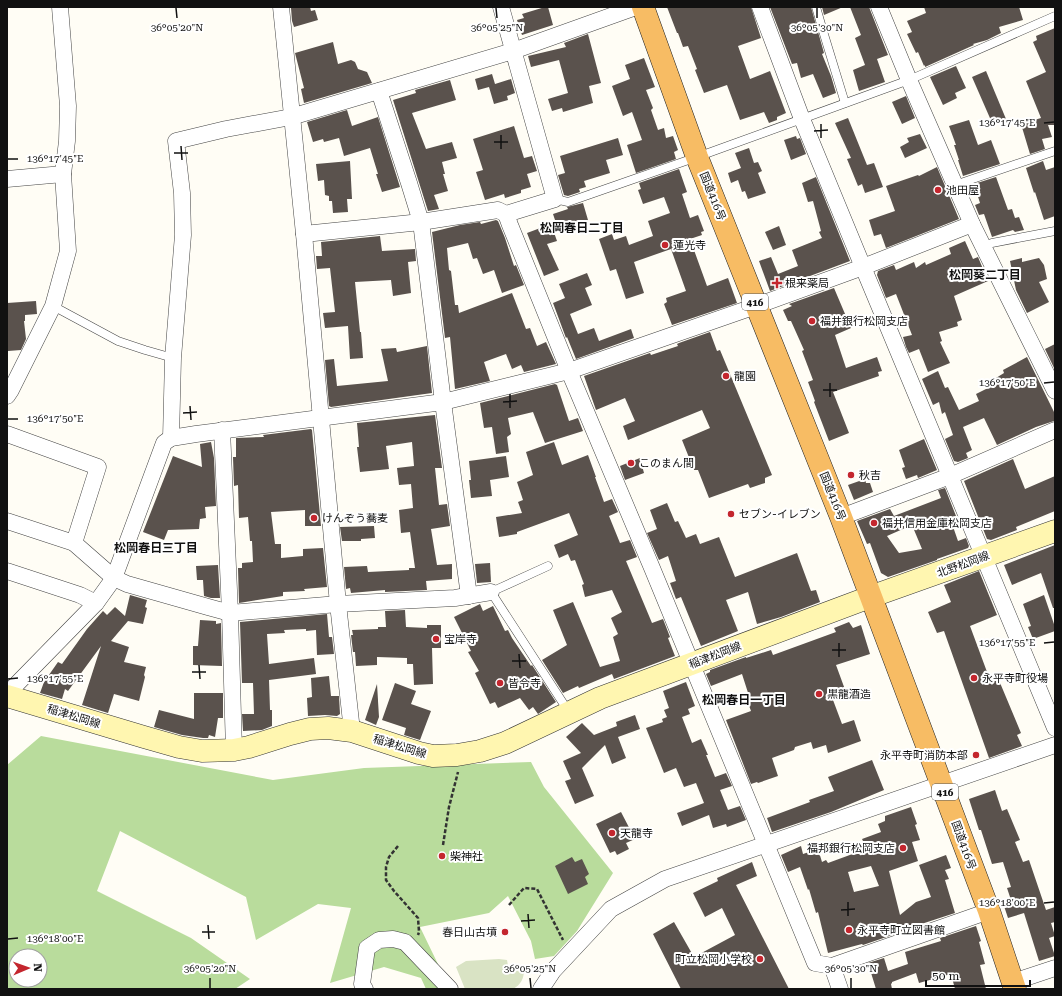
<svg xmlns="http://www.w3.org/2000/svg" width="1062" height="996" font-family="'Roboto Serif','Noto Sans JP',serif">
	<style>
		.forest { fill: #b9dc9c; fill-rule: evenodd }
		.cemetery { fill: #d9e3c4 }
		.building { fill: #5a524d; fill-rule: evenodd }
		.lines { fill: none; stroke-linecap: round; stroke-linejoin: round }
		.service-casing { stroke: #444; stroke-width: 9 }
		.minor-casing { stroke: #444; stroke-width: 17 }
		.secondary-casing { stroke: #333; stroke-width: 23 }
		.trunk-casing { stroke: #222; stroke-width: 23 }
		.path { stroke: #333; stroke-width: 2.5; stroke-dasharray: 4 2; stroke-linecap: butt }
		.service { stroke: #fff; stroke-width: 8 }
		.minor { stroke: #fff; stroke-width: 16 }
		.secondary { stroke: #fff6b0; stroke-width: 22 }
		.trunk { stroke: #f7bc64; stroke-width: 22 }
		.ticks { fill: none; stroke: #111; stroke-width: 1.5 }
		.poi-dot { fill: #c4262e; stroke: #fff; stroke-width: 1.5 }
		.labels { text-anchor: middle; stroke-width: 4; stroke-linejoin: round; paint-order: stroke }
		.shield { fill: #fff; stroke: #585858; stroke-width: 1 }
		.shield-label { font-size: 10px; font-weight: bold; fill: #111 }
		.poi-label { font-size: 11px; fill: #111; stroke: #fff; text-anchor: start }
		.street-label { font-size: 11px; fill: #111; stroke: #fff }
		.neighbourhood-label { font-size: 12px; font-weight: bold; fill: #111; stroke: #fff }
		.ticks-label { font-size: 10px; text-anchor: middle; fill: #111; stroke: #fff; stroke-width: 4; stroke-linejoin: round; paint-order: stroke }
	</style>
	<rect width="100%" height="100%" fill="#fffdf5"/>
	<path class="forest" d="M41,736L273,780L364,768L531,762L544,787L613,873L577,931L554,956L535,959L531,941L508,896L489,913L420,927L450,989H426L421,978L384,967L330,983L351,908L318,904L256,940L246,897L120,831L97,891L191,938L250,979L235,989H7V765ZM16,956H40V980H16Z"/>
	<path class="cemetery" d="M499,959L507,960L508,966L516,969L524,970C524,978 521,985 513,989H465L456,967L466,961Z"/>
	<g class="building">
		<path d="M296,7H310L311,11L315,10L318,20L294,27L292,21L291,8Z"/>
		<path d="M545,7H548L553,25L522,35L517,20L524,18L522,14Z"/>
		<path d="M667,7H751L761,38L738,46L750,79L770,71L786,113L777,117V120L769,123L764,112L740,120L727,85L704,93L695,70L697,69L688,46L683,47L678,33H677Z"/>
		<path d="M770,7H811L824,53L822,54L831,76L836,93L823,98L813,74L801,78L797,63L792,64Z"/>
		<path d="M822,7H843L824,15Z"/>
		<path d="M850,7H869L888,55L877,59L885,82L859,91L853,70L865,65L855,38L861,35Z"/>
		<path d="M924,7H1019L1023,20L999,27L1001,33L987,40L973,44L974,45L925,67V65L924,66L918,52L916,53L907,34L912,32L907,21L926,13Z"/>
		<path d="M1055,28V125H1048L1052,137L1042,139L1045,149L1030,154L1021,124L1041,118L1026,81L1046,72L1033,42L1037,40L1036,36Z"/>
		<path d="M588,34L601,83L589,86L593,103L563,112L562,108L552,111L548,99L568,93L559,60L531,67L528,56L566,47L564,43Z"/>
		<path d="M333,42L338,64L351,60L355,62L358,69L367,72L372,83L304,103L301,89L304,88L295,53Z"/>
		<path d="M644,58L655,87L646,90L653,108L651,110L658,130L664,128L666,138L673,136L678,150L674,152L676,159L636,173L627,145L642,140L632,112L623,116L612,86L630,79L625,65Z"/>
		<path d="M956,66L966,88L955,93L957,98L943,105L930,77Z"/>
		<path d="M986,71L1006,119L993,125L972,77Z"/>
		<path d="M492,74L495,84L511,79L515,93L507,96L508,100L494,104L489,87L478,90L475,79Z"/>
		<path d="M450,80L456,100L412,113L426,149L452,142L457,158L442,162L445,174H443L448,191L434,195L439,209L428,211L393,100L416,93L415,90Z"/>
		<path d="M906,96L915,118L902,124L892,102Z"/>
		<path d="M347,110L352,126L378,117L400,187L382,192L376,174H378L370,148L344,156L339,138L324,142L323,139L313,142L307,122Z"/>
		<path d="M848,118L867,165L874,163L883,187L865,193L862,184L858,186L847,159L851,158L835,123Z"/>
		<path d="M969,120L978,145L991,140L1000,164L963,176L958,160H959L954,145H956L949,126Z"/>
		<path d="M514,126L524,158L532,156L537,171L527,174L531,187L521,190V193L505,198L504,194L485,200L476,172L483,170L473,139Z"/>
		<path d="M920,134L927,148L905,158L900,147L909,142L907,138Z"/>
		<path d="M796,136L797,139L800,138L806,154L791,160L784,140Z"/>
		<path d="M618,138L623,155L606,160L610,173L584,181L586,187L579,189L580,192L568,196L564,195L558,175L565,173L560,156Z"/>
		<path d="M749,148L754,163L758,162L762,171L758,173L766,193L748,199L745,191L742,192L738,180L731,183L728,173L741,168L735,153Z"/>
		<path d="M350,161L352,199H347L348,212L333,213L332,201H329V196L325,195L324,180L318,181L316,164Z"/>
		<path d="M1043,161L1046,170L1055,167V216L1044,220L1035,192L1034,193L1026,168Z"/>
		<path d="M937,167L959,219L886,248L881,234L874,236L869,220L895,211L886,186L918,175L919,176Z"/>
		<path d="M679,169L687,192L682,194L690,218L698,215L704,231L701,232L702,235L690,239L707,286L728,278L737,303L672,325L664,304L667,302L666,298L686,291L671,249L634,262L644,293L626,299L616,269L610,271L599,239L612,234L614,240L626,236L629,245L653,236L648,221L670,213L664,197L643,204L638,190L641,189L639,183Z"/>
		<path d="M816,177L850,261L770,291L759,261L771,257L778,274L798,266L792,250L822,238L819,232L821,231L813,201L808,202L802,183Z"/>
		<path d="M996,177L1008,210L1012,209L1015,218L1019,217L1024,230L1015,232L1013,230L992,237L984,214L979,215L975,205L980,203L974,184Z"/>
		<path d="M583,203L588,220L576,224L575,221L557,226L553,214L568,209L567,207Z"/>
		<path d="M496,220L498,221L505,238L514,266L516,265L524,285L502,293L494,270L483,274L477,258L473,259L468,243L447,248L449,270L451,271L455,305H458L459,313L512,293L526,329L530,328L537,346L546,342L556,364L524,372L521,365L512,369L506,354L484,362L490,381L455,389L450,337L445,338L432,232L460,225L480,222L481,224Z"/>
		<path d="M551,224L557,241L547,244L559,270L544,276L527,233Z"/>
		<path d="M779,226L786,245L773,250L765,232Z"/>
		<path d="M380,236L382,251L415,249L416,261L408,262L411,293L393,296L391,280L355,282L360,332H361L363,358L350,359L348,326L325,328L323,313L335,312L330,268L317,269L316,256H322L321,242Z"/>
		<path d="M965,241L973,259L978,257L988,281L954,296L962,320L957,322L958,326L939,332L942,341L940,342L950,363L928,372L919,349L909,353L906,347L903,337L912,335L896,294L886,298L877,275L878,271L894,265L896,270L914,262L916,268L925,262L926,265L951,254L949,248Z"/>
		<path d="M1022,258V262L1039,258L1044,265L1047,279L1039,282L1049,302L1027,313L1016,290L1010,261Z"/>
		<path d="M587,273L592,285L585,288L592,305L570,314L578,334L594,328L599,341L631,329L634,338L576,359L567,337L566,338L553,303L565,298L559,284Z"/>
		<path d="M834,288L851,328L835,335L846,368L877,357L882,371L878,372L879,376L833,392L849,433L829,441L814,402L815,401L808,382L813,380L802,351L804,350L791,321H788L783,310L792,306L789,304Z"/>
		<path d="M36,301L37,314L25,315V321H24L26,339L21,350L8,351L7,303Z"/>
		<path d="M710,332L717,351L720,350L772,475L765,478V483L750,488L748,484L709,498L698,470H694L682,440L710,428L702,410L628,440L623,426L635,421L625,398L596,410L584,376L650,353L651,355L678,346L677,344L679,343Z"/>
		<path d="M1055,344V370L1045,349Z"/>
		<path d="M427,346L432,393L331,407L329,406L325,360L334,359L337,386L388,381L381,349L396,348L397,352Z"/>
		<path d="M1027,357L1055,414L1054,421L1036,427L997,445L984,418L963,427L972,450L966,453L968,458L958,462L954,461L945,439L953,435L945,412L942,414L939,402L933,405L922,379L938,371L945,388L948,387L959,410L979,401L976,394L998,383L996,378L1004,373L1003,370Z"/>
		<path d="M555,384L557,385L569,421L578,418L583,431L545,443L533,412L508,418L511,434L507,437L509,452L496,454L492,427L484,428L480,403Z"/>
		<path d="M435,415L442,468H435L439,505L447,504L450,526L431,529L437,565L452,564V579L426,581L427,590L385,592V590L351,593L350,588L346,589L344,567L367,566L368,572L409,570V568H415L410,532L401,533L399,510L413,508L411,484L399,485L397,468L414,466L412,442L386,446L389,469L360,472L357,447H359L357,423Z"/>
		<path d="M311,429L312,430L321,526H305V510L271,512L275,544H281V558L303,556V549L323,548L327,587L304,589L305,591L283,592V596L239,603L238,568H242V563L253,562L252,541H250L248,517L239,518L238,485L234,486L233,457H236V438L264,437L263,435Z"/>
		<path d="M924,439L937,470L918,478L917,475L906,479L902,468L905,467L899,450Z"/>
		<path d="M211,442L214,458L216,506L205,507L206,518L200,519L199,529L168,530L164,540L143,532L173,456L202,467L200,444Z"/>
		<path d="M554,442L562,465L588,455L596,477H595L604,502L612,499L618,512L609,516L620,543L630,540L637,557L626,561L652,623L663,619L670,637L668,638L675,656L614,679L612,674L579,688L578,686L563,693L542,660L567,645L553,610L573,602L600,667L620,661L613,637L618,634L611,618L622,612L612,590L585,597L582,585L584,584L575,560L571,561L568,554L559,558L554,545L578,535L569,513L517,532V534L499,537L496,517L522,513L518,502L523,500L517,482L533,475L526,452Z"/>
		<path d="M506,456L509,477L490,480L492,496L471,498L469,480H471L469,461Z"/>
		<path d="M640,458L644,473L625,480L620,466Z"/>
		<path d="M1013,459L1025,489L1055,476V511L1016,527L1017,530L991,540L987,539L964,481Z"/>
		<path d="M865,479L866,483H870L873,492L854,500L848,485Z"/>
		<path d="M945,488L956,516L950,518L958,541L966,538L969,546L968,548L937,559V560L888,577L881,573L870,543L867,544L857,521L890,509L894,516L941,498L938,490ZM912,525L922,549L899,553L887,536Z"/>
		<path d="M667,503L675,522L678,521L686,538L696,534L700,544L719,537L735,577L797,553L811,591L816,590L820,602L781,617L757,624L748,592L726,600L738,631L701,646L681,597L676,599L670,583L676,581L668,556L659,560L647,533L657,529L650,510Z"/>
		<path d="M374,526L375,538L361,539V541H342L340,527Z"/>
		<path d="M1055,545V608H1053L1041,573L1012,585L1004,565Z"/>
		<path d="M490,563L491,582L477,583L475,564Z"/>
		<path d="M218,565L220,598H211L204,596L203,580H197L196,566Z"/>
		<path d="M979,571L997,615L970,626L990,680L998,678L1021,733L1017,735L1022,746L989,758L944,631L937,633L928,612L951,602L944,585Z"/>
		<path d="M130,595L147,600L145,607L147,608L143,624L128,621L111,641L129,647L124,662L146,667L144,675L145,677L139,701L114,694L108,713L82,705L101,646L68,691L65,689L62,699L40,693L44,682L58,662L62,664L87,629L103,611L107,615L115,607L125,616Z"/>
		<path d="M1044,595L1055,627V631L1033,639L1028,627L1031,626L1023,604Z"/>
		<path d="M480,604L483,611L493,606L505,631L508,630L512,638L531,666L532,665L556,702L538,714L533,707L529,710L520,698L498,708L495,702L490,704L475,673L479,671L468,652L471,651L454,617Z"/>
		<path d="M405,610L406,627L427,628V625H441V648H432L433,684L414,685L413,664H407V658L377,657V665L356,666L355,652H353L351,635H353L352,630L378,629V627H386L385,611Z"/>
		<path d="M327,614L329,637H332L334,654L317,655L316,630L306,631V629L284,630L285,633L267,634L269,664L314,658L316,674L269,680L270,710H272V726L262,730L243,731L242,714H254L253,683H242L240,622Z"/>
		<path d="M200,620L216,621V624L221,623L222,666L193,665V646H198Z"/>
		<path d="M849,622L853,628L861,625L870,654L836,665L847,695L833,700L842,724L854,720L861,741L828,753L826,745L813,749L811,742L795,747L794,750L772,758L778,776L758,783L757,782L751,784L726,720L751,711L747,700L750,699L742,674L711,686L706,674L710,672V670L746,657V658L771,650L773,655L836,632L834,628Z"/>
		<path d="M329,676L331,696H339L340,714L337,716L325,715L308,716L307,698L312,697L311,678Z"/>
		<path d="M686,682L695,706L688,709L690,714L682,717L692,743L701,739L708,755H706L715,777L726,773L732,786L720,790L728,810L740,806L746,820L727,827L726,824L713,828L709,815L682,826L677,813L704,803L696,783L684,787L676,768L664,773L646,728L663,722L662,719L667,717L664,710L669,708L663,691Z"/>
		<path d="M395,683L416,691L411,704L431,711L420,740L404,735L406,728L382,720Z"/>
		<path d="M377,684L379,717L376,725L365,720Z"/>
		<path d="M194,693H223V718H218L215,737L209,735L208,738H203L182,735L154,727L159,710L194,719Z"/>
		<path d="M635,715L640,729L618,737L626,758L612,764L605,745L582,768L594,796L575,804L565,781L571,779L563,761L581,753L566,737L582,723L594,735L617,726L616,722Z"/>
		<path d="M872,760L884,790L831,812L772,832L767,818L810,802L809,800L834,791L828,777Z"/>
		<path d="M995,790L1002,811L1007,809L1020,840L1015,842L1023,862L1029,860L1046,910L1055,907V922L1051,923L1055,936L1049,938L1055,956L1039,961L1024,913L1008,918L1004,906L1012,903L1007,888L1011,887L1003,862L992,864L981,830H979L969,799Z"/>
		<path d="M911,807L917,824L915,825L920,840L912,842L918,861L889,871L900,915L916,902L931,897L919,865L946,855L951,868L945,870L949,879L945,880L955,913L903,930L904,931L863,945L862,944L828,953L818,912L816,913L809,889L808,890L800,867L788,872L781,855L801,846L803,854L818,849L822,862L826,860L828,863L858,852L856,846L864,843L862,839L881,832L878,824L885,821V816ZM871,866L879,886L854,892L848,872Z"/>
		<path d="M621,812L635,839L626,843L629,849L617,855L615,851L610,853L596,824Z"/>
		<path d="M572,857L575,862L582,859L589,874L585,877L588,884L568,894L555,866Z"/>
		<path d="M752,862L757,876L736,885L789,989H681L653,934L674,922L694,957L735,935L722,908L705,917L693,893L718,881L717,878Z"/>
		<path d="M976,926L981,941L979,942L985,964L980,965L986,989H955L951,974L919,983L916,973L892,982V983L891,984L892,989H876L868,963L884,958L888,971L908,964L905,952L941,941L940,938Z"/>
	</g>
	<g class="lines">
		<g class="service-casing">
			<g id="service">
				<path d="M816,7L823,31L845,103"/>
				<path d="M955,185L1055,151"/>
				<path d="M555,199L568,202L697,157L909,80L1055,16"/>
				<path d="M984,246L992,243L1055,231"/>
				<path d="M53,306L118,341L145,350L173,358"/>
				<path d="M548,566L491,592L563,703L567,713"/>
			</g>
		</g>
		<g class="minor-casing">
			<g id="minor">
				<path d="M281,7L304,234L338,604L352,731"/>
				<path d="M760,7L802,119L863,267L1055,728"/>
				<path d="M879,7L909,80L972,224L1055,391"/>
				<path d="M379,91L409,183L421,222L443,402L469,596"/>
				<path d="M7,179L63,174"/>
				<path d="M506,214L510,225L569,371L652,568L815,963L832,966L989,911"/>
				<path d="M304,234L421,222L498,210L506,214L555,199L501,7"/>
				<path d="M7,396L11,390L53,306L68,251L63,174L67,141L68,106L60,7"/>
				<path d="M222,430L230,613L234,750"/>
				<path d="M7,434L98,467L74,543"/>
				<path d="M171,438L173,358L183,235L182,193L176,141L226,129L291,117L513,51L636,7"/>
				<path d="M841,517L950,476L1055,430"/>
				<path d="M7,521L74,543L114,578L127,584L208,607L230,613L338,604L455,598L491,592"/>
				<path d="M7,571L80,595L96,603"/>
				<path d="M7,694L96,603L114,578L164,443L171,438L196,434L443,402L569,371L756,306L863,267L972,224"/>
				<path d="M832,966L840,989"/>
				<path d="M1013,982L1055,968"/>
				<path d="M365,989L362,984L367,948L379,940L393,939L405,942L450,989"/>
				<path d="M541,989L553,971L611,909L665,879L1055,745"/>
			</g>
		</g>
		<g class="secondary-casing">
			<path id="secondary" d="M7,696L144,737L179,747L202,751L234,750L249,747L290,734L310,729L328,728L352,731L419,753L433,756L457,755L480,751L505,743L600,698L870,597L1055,531"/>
		</g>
		<g class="trunk-casing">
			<path id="trunk" d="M643,7L697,157L841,517L989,911L1015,989"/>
		</g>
		<g class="path">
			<path d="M443,845L449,807L458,772"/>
			<path d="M398,846L389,857L386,867V880L394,891L418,918L419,932L418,935"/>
			<path d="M509,905L524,888L537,889L563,940"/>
		</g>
		<use href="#service" class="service"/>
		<use href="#minor" class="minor"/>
		<use href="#secondary" class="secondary"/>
		<use href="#trunk" class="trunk"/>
	</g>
	<path class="ticks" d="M176,8L177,18M496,8L497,18M817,8V18M1044,123L1054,122M821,124V138M814,131L828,130M501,135V149M494,142H508M181,146L182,160M174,153H188M8,159H18M830,383V397M1044,383L1054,382M823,390H837M510,394V408M503,402L517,401M190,406L191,420M183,413L197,412M8,419H18M839,643V657M1044,643L1054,642M832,650H846M519,654L520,668M512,661H526M199,665L200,679M192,672H206M8,679L18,678M848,902V916M1044,903L1054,902M841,910L855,909M528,914L529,928M521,921L535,920M208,925L209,939M202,932H215M8,939L18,938M210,978V988M530,978L531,988M851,978V988"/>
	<g class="poi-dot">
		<circle cx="938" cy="190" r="4"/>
		<circle cx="665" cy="245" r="4"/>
		<path d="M775 277h4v4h4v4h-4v4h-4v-4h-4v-4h4z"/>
		<circle cx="812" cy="321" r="4"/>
		<circle cx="726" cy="376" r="4"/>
		<circle cx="631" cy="463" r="4"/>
		<circle cx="851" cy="475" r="4"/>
		<circle cx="731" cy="514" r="4"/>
		<circle cx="314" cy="518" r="4"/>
		<circle cx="874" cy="523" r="4"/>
		<circle cx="436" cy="639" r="4"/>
		<circle cx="974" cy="678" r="4"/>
		<circle cx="500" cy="683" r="4"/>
		<circle cx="819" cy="694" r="4"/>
		<circle cx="976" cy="755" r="4"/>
		<circle cx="612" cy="833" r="4"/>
		<circle cx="903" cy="848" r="4"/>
		<circle cx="442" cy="856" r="4"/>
		<circle cx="849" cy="930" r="4"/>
		<circle cx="505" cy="932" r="4"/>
		<circle cx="760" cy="959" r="4"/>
	</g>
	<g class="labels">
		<g class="shield">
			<rect x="742" y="294" width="26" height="16" rx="3"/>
			<rect x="932" y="784" width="26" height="16" rx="3"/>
		</g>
		<g class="shield-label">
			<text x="755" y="306">416</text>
			<text x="945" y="796">416</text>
		</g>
		<g class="poi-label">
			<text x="946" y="194">池田屋</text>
			<text x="673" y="249">蓮光寺</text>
			<text x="785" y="287">根来薬局</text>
			<text x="820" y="325">福井銀行松岡支店</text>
			<text x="734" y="380">龍園</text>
			<text x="639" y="467">このまん間</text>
			<text x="859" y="479">秋吉</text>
			<text x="739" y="518">セブン-イレブン</text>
			<text x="322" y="522">けんぞう蕎麦</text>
			<text x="882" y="527">福井信用金庫松岡支店</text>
			<text x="444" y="643">宝岸寺</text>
			<text x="982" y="682">永平寺町役場</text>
			<text x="508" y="687">皆令寺</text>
			<text x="827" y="698">黒龍酒造</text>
			<text x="968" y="759" text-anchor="end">永平寺町消防本部</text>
			<text x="620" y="837">天龍寺</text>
			<text x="895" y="852" text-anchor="end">福邦銀行松岡支店</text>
			<text x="450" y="860">柴神社</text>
			<text x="857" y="934">永平寺町立図書館</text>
			<text x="497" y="936" text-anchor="end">春日山古墳</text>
			<text x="752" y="963" text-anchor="end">町立松岡小学校</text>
		</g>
		<g class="street-label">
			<text transform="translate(713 196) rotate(68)" y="4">国道416号</text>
			<text transform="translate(833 496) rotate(68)" y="4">国道416号</text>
			<text transform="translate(963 564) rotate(-20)" y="4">北野松岡線</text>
			<text transform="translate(715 655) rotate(-21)" y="4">稲津松岡線</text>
			<text transform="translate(74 716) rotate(17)" y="4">稲津松岡線</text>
			<text transform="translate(400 746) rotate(17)" y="4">稲津松岡線</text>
			<text transform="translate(964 845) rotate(70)" y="4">国道416号</text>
		</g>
		<g class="neighbourhood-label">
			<text x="582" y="232">松岡春日二丁目</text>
			<text x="985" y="279">松岡葵二丁目</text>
			<text x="156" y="552">松岡春日三丁目</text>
			<text x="744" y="704">松岡春日一丁目</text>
		</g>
	</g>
	<g class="ticks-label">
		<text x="177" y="31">36°05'20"N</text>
		<text x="497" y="31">36°05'25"N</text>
		<text x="817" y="31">36°05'30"N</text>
		<text x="1007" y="126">136°17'45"E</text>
		<text x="55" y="162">136°17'45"E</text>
		<text x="1007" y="386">136°17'50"E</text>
		<text x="55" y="422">136°17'50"E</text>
		<text x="1007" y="646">136°17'55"E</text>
		<text x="55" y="682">136°17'55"E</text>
		<text x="1007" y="906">136°18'00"E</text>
		<text x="55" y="942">136°18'00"E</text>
		<text x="210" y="972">36°05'20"N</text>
		<text x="530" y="972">36°05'25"N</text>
		<text x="851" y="972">36°05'30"N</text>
	</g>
	<rect width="1062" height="996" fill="none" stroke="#111111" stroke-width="16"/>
	<g transform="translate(28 968) rotate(88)"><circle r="19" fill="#ffffff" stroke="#a0a0a0"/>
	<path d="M0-3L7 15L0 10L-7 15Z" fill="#c4262e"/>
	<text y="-6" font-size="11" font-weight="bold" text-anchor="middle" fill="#111111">N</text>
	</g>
	<path d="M926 980v6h104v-6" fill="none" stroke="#111111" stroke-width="2"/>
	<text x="932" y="980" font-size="12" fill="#111111" stroke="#ffffff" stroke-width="3" paint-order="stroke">50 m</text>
</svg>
